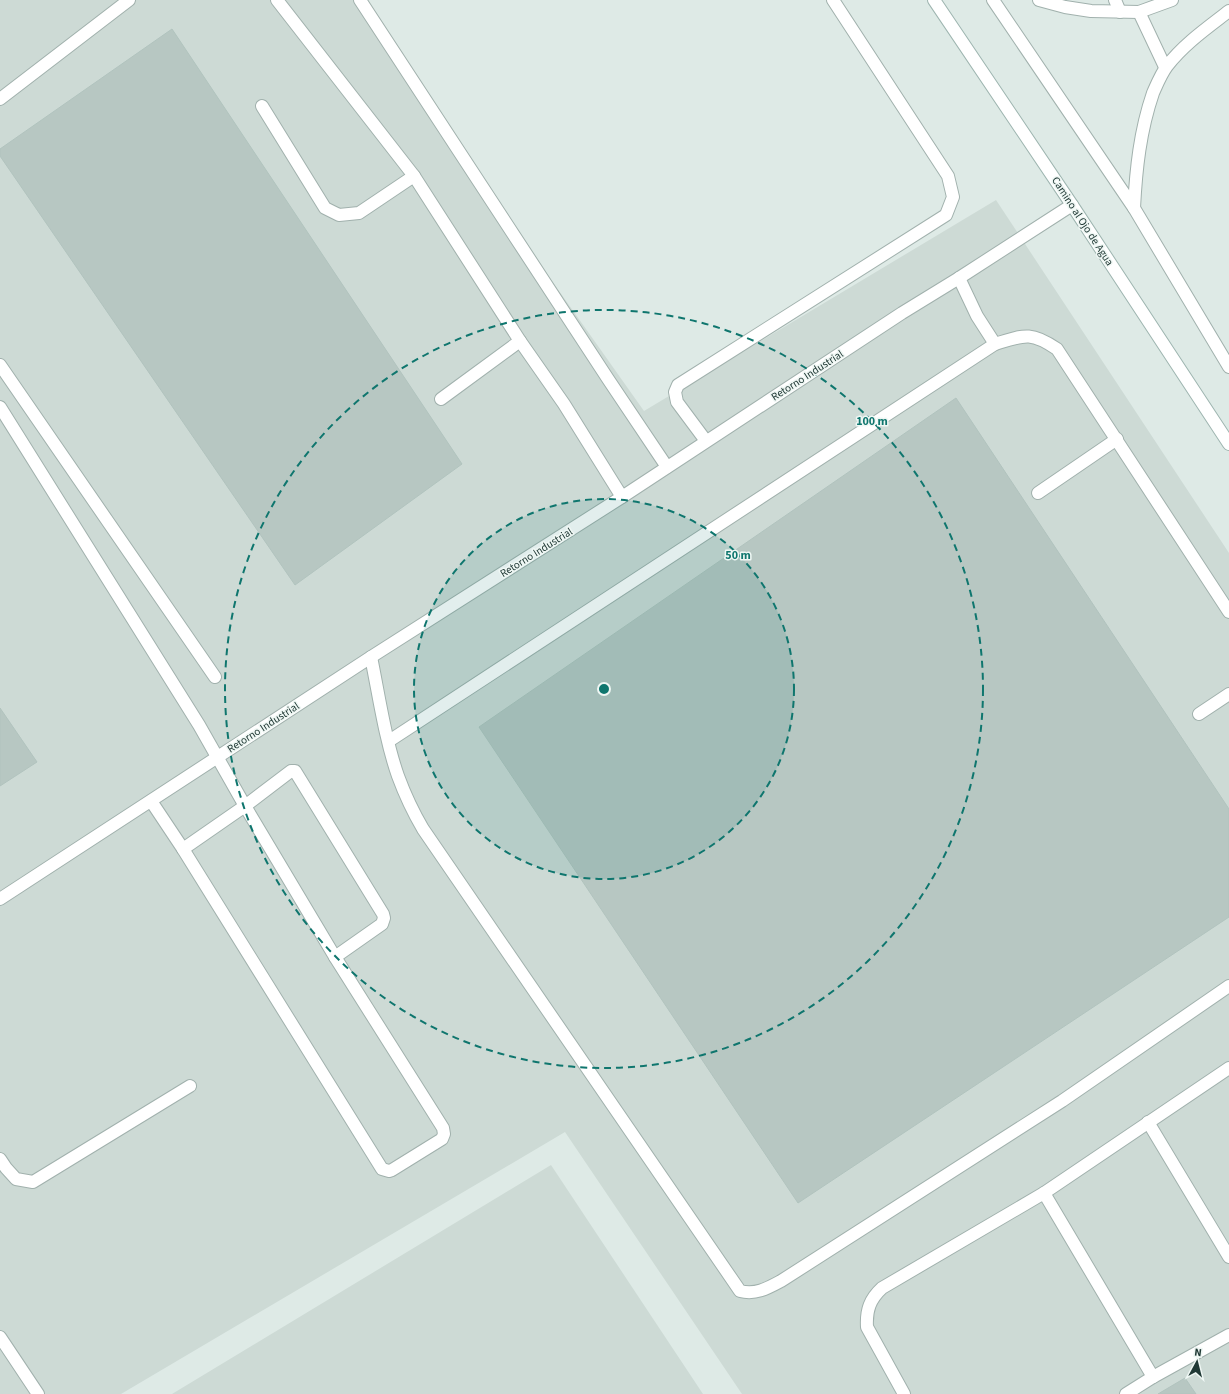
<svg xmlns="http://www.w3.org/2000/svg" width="1229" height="1394" font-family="'Source Sans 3',sans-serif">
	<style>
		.built { fill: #cddad5 }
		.building { fill: #b7c7c2; stroke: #b1c3be }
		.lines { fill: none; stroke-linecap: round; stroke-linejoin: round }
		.lane-casing { stroke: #a1b1ad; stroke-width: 14 }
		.street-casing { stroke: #a1b1ad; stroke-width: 14 }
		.secondary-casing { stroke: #9eb5b0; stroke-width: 14 }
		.lane { stroke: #fff; stroke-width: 12 }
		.street { stroke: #fff; stroke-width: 12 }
		.secondary { stroke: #fff; stroke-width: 12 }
		.ring { fill: none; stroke: #0f766e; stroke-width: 2; stroke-dasharray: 7 5 }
		.labels { text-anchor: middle; stroke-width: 3; stroke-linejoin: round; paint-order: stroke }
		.street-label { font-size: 11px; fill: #203935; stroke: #eff7f4 }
		.centre { fill: #0f766e; stroke: #eff7f4; stroke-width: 2 }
		.ring-label { font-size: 12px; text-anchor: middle; font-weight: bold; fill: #0f766e; stroke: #eff7f4; stroke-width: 3; stroke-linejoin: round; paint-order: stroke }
	</style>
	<rect width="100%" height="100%" fill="#deeae6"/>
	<g class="built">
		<path d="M0,0H353L644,411L996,200L1229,553V1394H742L565,1132L121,1394H0Z"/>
		<path d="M551,1165L703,1394H171H172Z"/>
	</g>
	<g class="building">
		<path d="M172,29L462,464L295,585L0,156V149Z"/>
		<path d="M956,398L1229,809V917L798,1203L479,727Z"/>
		<path d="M0,708L37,762L0,786Z"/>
		<path d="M1185,1378L1196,1394H1158Z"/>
	</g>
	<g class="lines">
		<g class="lane-casing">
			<g id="lane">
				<path d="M277,0L414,176L520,341L564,404L622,497"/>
				<path d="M360,0L608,379L667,467"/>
				<path d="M1115,0L1120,12"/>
				<path d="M0,99L129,0"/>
				<path d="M262,106L325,208L339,215L359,213L414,176"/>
				<path d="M959,278L977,316L995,344"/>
				<path d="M0,365L215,677"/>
				<path d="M441,399L520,341"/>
				<path d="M0,407L199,725L245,806L335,957L443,1128L444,1134L442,1139L392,1170L389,1171L382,1169L183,849L151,801"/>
				<path d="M706,441L677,402L675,392L678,385L946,215L953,197L948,176L833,0"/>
				<path d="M1038,493L1117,439"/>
				<path d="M371,657C379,696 385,739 398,776C405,795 413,812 423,829L740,1291C756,1295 768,1288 781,1281L1062,1101L1229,986"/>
				<path d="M1199,714L1229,694"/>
				<path d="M389,741L995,344C1024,335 1031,331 1057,349L1229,612"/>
				<path d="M183,849L245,806L291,771H295L383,914L384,918L382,924L335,957"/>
				<path d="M0,899L371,657L622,497L902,313L959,278L1072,205"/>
				<path d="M1148,1122L1229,1257"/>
				<path d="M0,1159L6,1168L16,1179L33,1182L190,1086"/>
				<path d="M1044,1193L1153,1377"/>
				<path d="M0,1337L38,1394"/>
				<path d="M904,1394L867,1327C866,1310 870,1299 882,1288L1044,1193L1229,1068"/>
				<path d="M1126,1394L1153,1377L1229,1335"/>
			</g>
		</g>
		<g class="street-casing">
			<g id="street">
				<path d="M993,0L1134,208L1229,367"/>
				<path d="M1039,0L1065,7L1091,11L1139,12L1172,0"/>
				<path d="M1139,12L1165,67"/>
				<path d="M1134,208C1136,169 1140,131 1153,93C1157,84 1161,74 1167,66C1184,44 1207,28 1229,11"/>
			</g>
		</g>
		<g class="secondary-casing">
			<path id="secondary" d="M934,0L1072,205L1229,444"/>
		</g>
		<use href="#lane" class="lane"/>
		<use href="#street" class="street"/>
		<use href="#secondary" class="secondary"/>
	</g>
	<circle cx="604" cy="689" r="190" fill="#0f766e" fill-opacity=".12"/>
	<g class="ring">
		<circle cx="604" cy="689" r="190"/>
		<circle cx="604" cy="689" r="379"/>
	</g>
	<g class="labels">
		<g class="street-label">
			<text transform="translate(1083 221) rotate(57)" y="4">Camino al Ojo de Agua</text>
			<text transform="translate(807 375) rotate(-33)" y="4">Retorno Industrial</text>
			<text transform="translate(536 552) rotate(-32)" y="4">Retorno Industrial</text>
			<text transform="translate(263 727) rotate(-33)" y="4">Retorno Industrial</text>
		</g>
	</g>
	<circle cx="604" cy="689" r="6" class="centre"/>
	<g class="ring-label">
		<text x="872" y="425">100 m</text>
		<text x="738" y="559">50 m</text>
	</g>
	<g transform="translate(1197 1362) rotate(7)" stroke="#eff7f4" stroke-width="3" paint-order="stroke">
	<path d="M0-3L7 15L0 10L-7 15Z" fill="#203935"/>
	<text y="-6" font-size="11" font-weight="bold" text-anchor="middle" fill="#203935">N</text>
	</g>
</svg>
